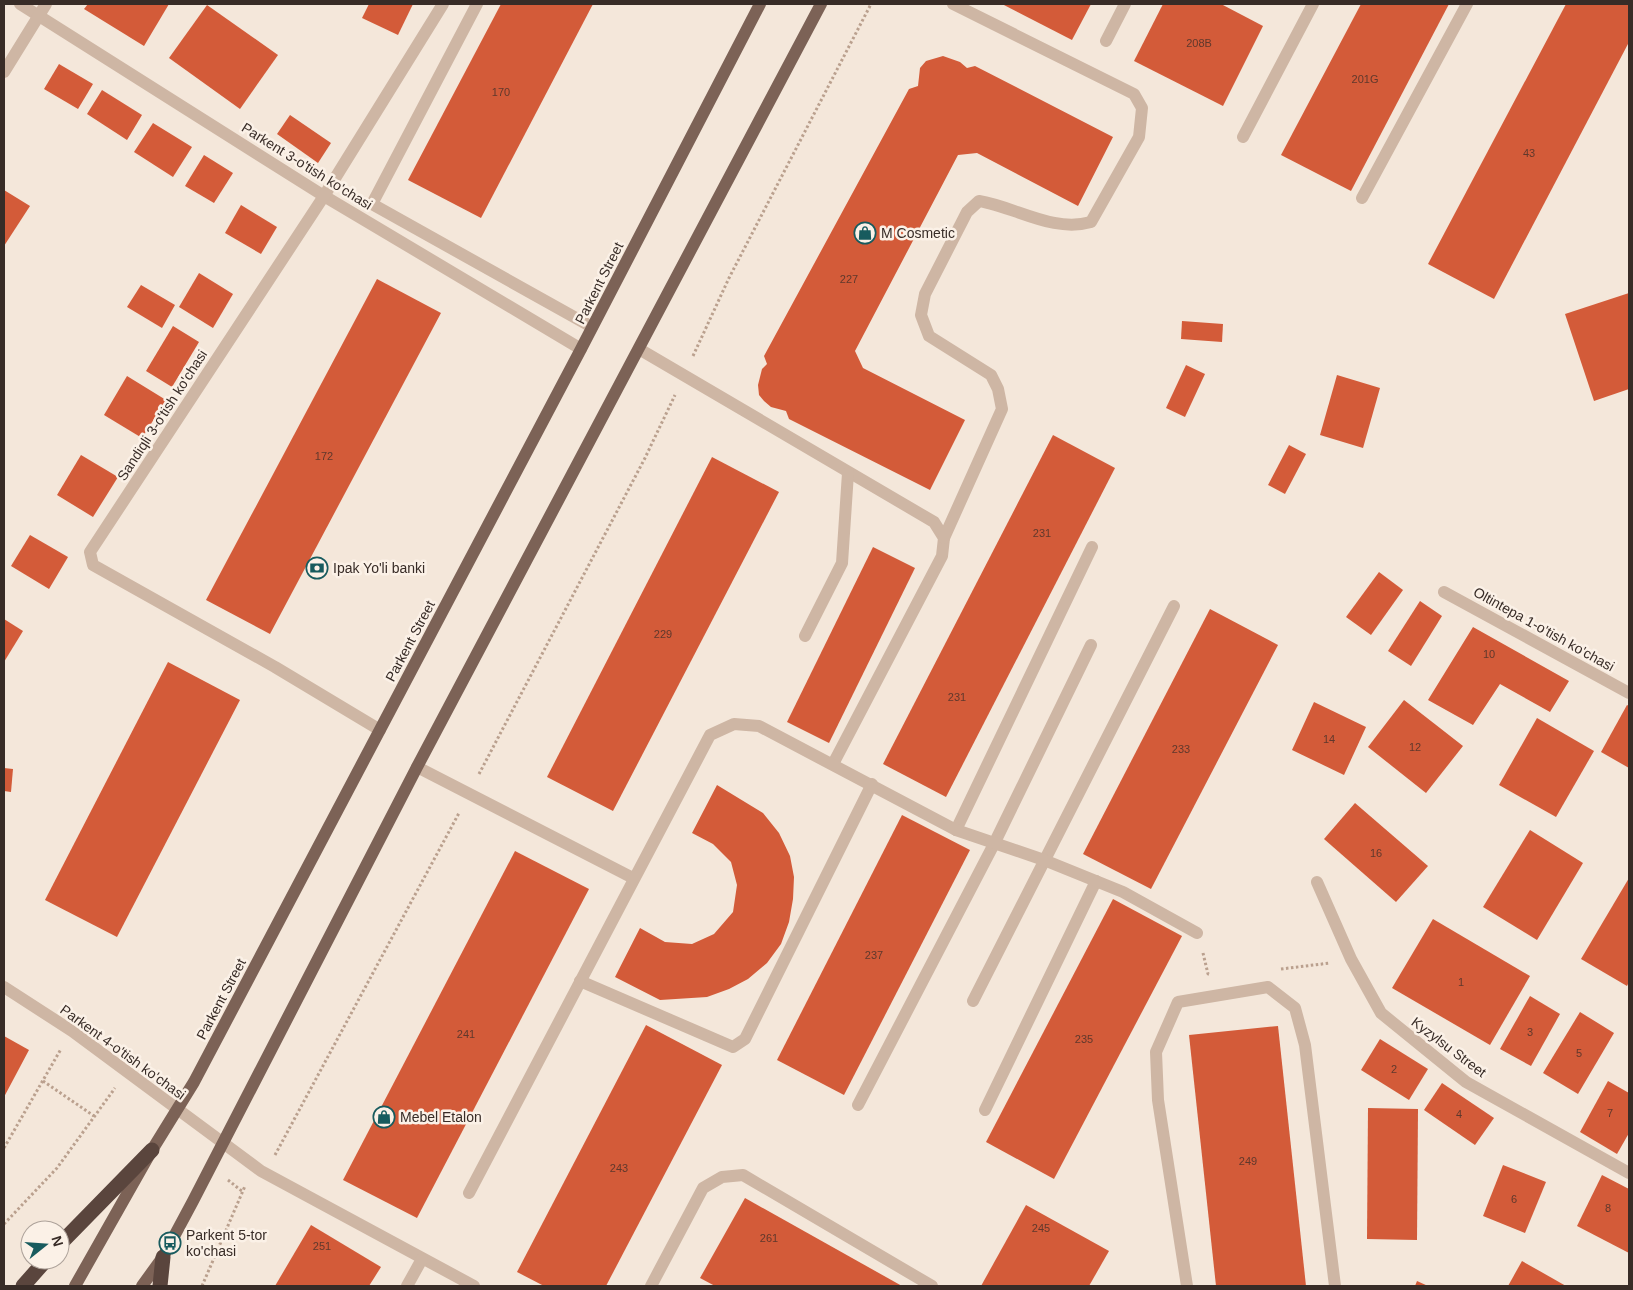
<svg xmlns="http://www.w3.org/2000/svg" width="1633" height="1290" font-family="Arial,sans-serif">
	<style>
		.building { fill: #d35b39 }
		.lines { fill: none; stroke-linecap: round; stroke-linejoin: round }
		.path { stroke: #baa08e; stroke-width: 3; stroke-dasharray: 2.5 2.5; stroke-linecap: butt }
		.minor { stroke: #ceb6a4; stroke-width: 12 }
		.major { stroke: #7c6256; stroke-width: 12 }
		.highway { stroke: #5a453d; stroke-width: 15 }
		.labels { text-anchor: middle; stroke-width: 5; stroke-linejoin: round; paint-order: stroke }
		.number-label { font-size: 11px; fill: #5f382c }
		.street-label { font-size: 14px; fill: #382c27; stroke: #fbf1e7 }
		.poi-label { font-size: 14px; fill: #382c27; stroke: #fbf1e7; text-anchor: start }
	</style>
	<rect width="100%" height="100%" fill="#f4e7da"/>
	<g class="building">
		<path d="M88,4H169L144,46L84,9Z"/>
		<path d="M369,4H413L398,35L362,18Z"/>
		<path d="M501,4H593L481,218L408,180Z"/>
		<path d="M1002,4H1091L1072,40Z"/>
		<path d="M1163,4H1221L1263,26L1223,106L1134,61Z"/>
		<path d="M1361,4H1449L1351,191L1281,155Z"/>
		<path d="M1566,4H1629V42L1494,299L1428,264Z"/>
		<path d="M207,5L278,55L240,109L169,58Z"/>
		<path d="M943,56L960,62L967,68L975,66L1113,137L1078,206L977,153L958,155L855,351L863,368L965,420L930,490L789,419L786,411L771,407L764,401L759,395L758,385L762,369L767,364L764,356L909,89L918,86L920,68L926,61Z"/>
		<path d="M59,64L93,84L78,109L44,89Z"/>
		<path d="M102,90L142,115L127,140L87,114Z"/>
		<path d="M290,115L331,143L318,163L277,134Z"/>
		<path d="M153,123L192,147L173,177L134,152Z"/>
		<path d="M204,155L233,173L214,203L185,186Z"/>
		<path d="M4,190L30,206L4,246Z"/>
		<path d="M241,205L277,227L261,254L225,233Z"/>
		<path d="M199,273L233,294L213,328L179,307Z"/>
		<path d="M377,279L441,313L270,634L206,600Z"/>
		<path d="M141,285L175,305L162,328L127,307Z"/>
		<path d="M1629,293V389L1594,401L1565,314Z"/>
		<path d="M1182,321L1223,324L1222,342L1181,339Z"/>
		<path d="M173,326L199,342L172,387L146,371Z"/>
		<path d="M1186,365L1205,374L1185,417L1166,408Z"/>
		<path d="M1337,375L1380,388L1363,448L1320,435Z"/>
		<path d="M127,376L166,400L142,438L104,415Z"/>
		<path d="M1053,435L1115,468L946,797L883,764Z"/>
		<path d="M1289,445L1306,454L1285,494L1268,485Z"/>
		<path d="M81,455L118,477L93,517L57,495Z"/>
		<path d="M712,457L779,492L613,811L547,777Z"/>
		<path d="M30,535L68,557L49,589L11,566Z"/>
		<path d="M873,547L915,568L829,743L787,722Z"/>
		<path d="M1379,572L1403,590L1371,635L1346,617Z"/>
		<path d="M1420,601L1442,616L1411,666L1388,651Z"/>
		<path d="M1210,609L1278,645L1151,889L1083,854Z"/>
		<path d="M4,619L23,631L4,662Z"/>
		<path d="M1473,627L1569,681L1550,712L1500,684L1473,725L1428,700Z"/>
		<path d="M168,662L240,700L117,937L45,900Z"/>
		<path d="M1404,700L1463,746L1426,793L1368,747Z"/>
		<path d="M1314,702L1366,727L1344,775L1292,750Z"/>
		<path d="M1627,705L1629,706V768L1601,752Z"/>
		<path d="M1537,718L1594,751L1556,817L1499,785Z"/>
		<path d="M4,768L13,769L11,792L4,791Z"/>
		<path d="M717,785L763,813L779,833L790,856L794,877L793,899L789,922L781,944L767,963L748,979L729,989L707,997L660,1000L615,977L640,928L665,942L692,944L714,934L733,912L737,885L731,862L713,844L692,833Z"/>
		<path d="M1355,803L1428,866L1396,902L1324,839Z"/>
		<path d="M902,815L970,850L844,1095L777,1060Z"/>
		<path d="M1530,830L1583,863L1537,940L1483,907Z"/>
		<path d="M515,851L589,889L417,1218L343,1180Z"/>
		<path d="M1629,878V982L1627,986L1581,959Z"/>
		<path d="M1113,899L1182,936L1054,1179L986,1142Z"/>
		<path d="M1433,919L1530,976L1490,1045L1392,988Z"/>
		<path d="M1530,996L1560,1014L1531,1066L1500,1049Z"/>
		<path d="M1580,1012L1614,1033L1578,1094L1543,1073Z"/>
		<path d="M646,1025L722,1065L606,1286H544L517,1272Z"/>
		<path d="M1278,1026L1306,1286H1216L1189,1035Z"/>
		<path d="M4,1036L29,1050L4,1097Z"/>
		<path d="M1380,1039L1428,1069L1409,1100L1361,1070Z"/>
		<path d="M1608,1081L1629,1093V1133L1617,1154L1580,1132Z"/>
		<path d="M1442,1083L1494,1118L1475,1145L1424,1110Z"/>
		<path d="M1368,1108L1418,1109L1417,1240L1367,1239Z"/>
		<path d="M1503,1165L1546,1182L1525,1233L1483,1216Z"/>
		<path d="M1602,1175L1629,1189V1253L1577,1226Z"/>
		<path d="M745,1198L902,1286H715L700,1278Z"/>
		<path d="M1026,1205L1109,1251L1089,1286H981Z"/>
		<path d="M311,1225L381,1267L369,1286H275Z"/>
		<path d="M1522,1261L1566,1286H1508Z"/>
		<path d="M1417,1281L1428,1286H1415Z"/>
	</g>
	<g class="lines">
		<g class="path">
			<path d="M693,356L729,278L871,4"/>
			<path d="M479,774L645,458L675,395"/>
			<path d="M1203,953L1208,974H1210"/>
			<path d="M1281,969L1330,963"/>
			<path d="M43,1081L94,1116"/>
			<path d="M4,1148L61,1049"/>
			<path d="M275,1155L459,813"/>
			<path d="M228,1180L243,1192"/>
			<path d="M4,1224L57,1168L115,1088"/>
			<path d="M202,1286L245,1186"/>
		</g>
		<g class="minor">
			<path d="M20,4L324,196L581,349"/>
			<path d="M477,4L372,204L592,327"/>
			<path d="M1106,41L1125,4"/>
			<path d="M4,72L46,4"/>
			<path d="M1243,137L1313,4"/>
			<path d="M1362,198L1467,4"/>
			<path d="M639,349L934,522L944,538L942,556L833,764"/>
			<path d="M944,538L1002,409L998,389L991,375L929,336L921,315L925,294L967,212L979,201C1016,207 1053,233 1091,222L1139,137L1142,108L1134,94L953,4"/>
			<path d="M1444,592L1629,693"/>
			<path d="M805,636L842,563L848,473"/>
			<path d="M380,730L275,667L93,565L90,552L324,196L443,4"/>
			<path d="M417,767L633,878"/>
			<path d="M956,830L1092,547"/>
			<path d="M1317,882L1351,959L1381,1013L1466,1082L1629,1173"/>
			<path d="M580,981L733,1047L745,1039L872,784"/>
			<path d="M4,987L72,1031L261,1171L474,1286"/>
			<path d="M973,1001L1174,606"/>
			<path d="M858,1105L994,844L1091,645"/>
			<path d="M985,1110L1096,881"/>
			<path d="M469,1193L710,735L734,724L759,726L956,830L1044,860L1123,892L1197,933"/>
			<path d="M407,1286L422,1259"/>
			<path d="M651,1286L703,1188L722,1177L743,1175L932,1286"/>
			<path d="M1187,1286L1158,1100L1156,1052L1178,1002L1268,987L1295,1008L1305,1045L1335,1286"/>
		</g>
		<g class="major">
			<path d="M75,1286L152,1150L194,1082L581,349L760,4"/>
			<path d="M142,1286L163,1257L193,1201L417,767L821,4"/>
		</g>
		<g class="highway">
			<path d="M60,1244L152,1150"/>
			<path d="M23,1286L46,1260"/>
			<path d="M160,1286L163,1257"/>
		</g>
	</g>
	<defs>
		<g id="shop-ring" transform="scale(1.125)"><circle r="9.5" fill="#fbf1e7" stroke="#185b5e" stroke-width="1.5"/><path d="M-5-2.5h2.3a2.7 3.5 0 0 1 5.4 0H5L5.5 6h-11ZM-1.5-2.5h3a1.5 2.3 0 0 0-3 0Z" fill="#185b5e"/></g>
		<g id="bank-ring" transform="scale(1.125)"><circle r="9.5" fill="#fbf1e7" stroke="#185b5e" stroke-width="1.5"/><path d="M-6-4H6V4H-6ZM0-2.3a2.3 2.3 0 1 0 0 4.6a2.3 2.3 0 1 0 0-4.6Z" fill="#185b5e"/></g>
		<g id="bus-ring" transform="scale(1.125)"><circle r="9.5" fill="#fbf1e7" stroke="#185b5e" stroke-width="1.5"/><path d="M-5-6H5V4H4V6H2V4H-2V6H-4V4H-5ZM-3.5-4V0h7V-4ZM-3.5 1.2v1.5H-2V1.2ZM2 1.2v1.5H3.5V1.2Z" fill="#185b5e"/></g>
	</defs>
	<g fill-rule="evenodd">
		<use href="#shop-ring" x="865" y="233"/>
		<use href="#bank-ring" x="317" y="568"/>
		<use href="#shop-ring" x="384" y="1117"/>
		<use href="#bus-ring" x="170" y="1243"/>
	</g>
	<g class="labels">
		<g class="number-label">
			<text x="1199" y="47">208B</text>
			<text x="1365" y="83">201G</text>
			<text x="501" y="96">170</text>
			<text x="1529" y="157">43</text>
			<text x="849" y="283">227</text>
			<text x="324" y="460">172</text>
			<text x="1042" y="537">231</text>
			<text x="663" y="638">229</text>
			<text x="1489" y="658">10</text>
			<text x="957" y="701">231</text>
			<text x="1329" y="743">14</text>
			<text x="1415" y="751">12</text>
			<text x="1181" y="753">233</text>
			<text x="1376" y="857">16</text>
			<text x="874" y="959">237</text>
			<text x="1461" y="986">1</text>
			<text x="1530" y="1036">3</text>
			<text x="466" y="1038">241</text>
			<text x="1084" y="1043">235</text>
			<text x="1579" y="1057">5</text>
			<text x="1394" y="1073">2</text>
			<text x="1610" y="1117">7</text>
			<text x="1459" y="1118">4</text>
			<text x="1248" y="1165">249</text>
			<text x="619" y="1172">243</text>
			<text x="1514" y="1203">6</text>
			<text x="1608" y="1212">8</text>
			<text x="1041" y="1232">245</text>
			<text x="769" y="1242">261</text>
			<text x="322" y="1250">251</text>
		</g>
		<g class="street-label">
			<text transform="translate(307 166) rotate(32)" y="5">Parkent 3-o'tish ko'chasi</text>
			<text transform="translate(599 283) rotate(-63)" y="5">Parkent Street</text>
			<text transform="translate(162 415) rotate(-57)" y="5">Sandiqli 3-o'tish ko'chasi</text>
			<text transform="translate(1544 629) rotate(29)" y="5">Oltintepa 1-o'tish ko'chasi</text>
			<text transform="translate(410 641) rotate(-62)" y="5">Parkent Street</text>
			<text transform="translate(221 999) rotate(-62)" y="5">Parkent Street</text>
			<text transform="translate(1449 1047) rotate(37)" y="5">Kyzylsu Street</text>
			<text transform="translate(123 1052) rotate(36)" y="5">Parkent 4-o'tish ko'chasi</text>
		</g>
		<g class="poi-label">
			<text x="881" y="238">M Cosmetic</text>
			<text x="333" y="573">Ipak Yo'li banki</text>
			<text x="400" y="1122">Mebel Etalon</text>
			<text x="186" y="1240">Parkent 5-tor<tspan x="186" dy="16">ko'chasi</tspan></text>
		</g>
	</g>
	<rect width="1633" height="1290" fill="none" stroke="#382c27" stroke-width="10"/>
	<g transform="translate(45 1245) rotate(73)"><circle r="24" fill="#fbf1e7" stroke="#ada29a"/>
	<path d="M0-4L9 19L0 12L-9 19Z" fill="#185b5e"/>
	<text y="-8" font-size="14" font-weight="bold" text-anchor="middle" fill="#382c27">N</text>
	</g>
</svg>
